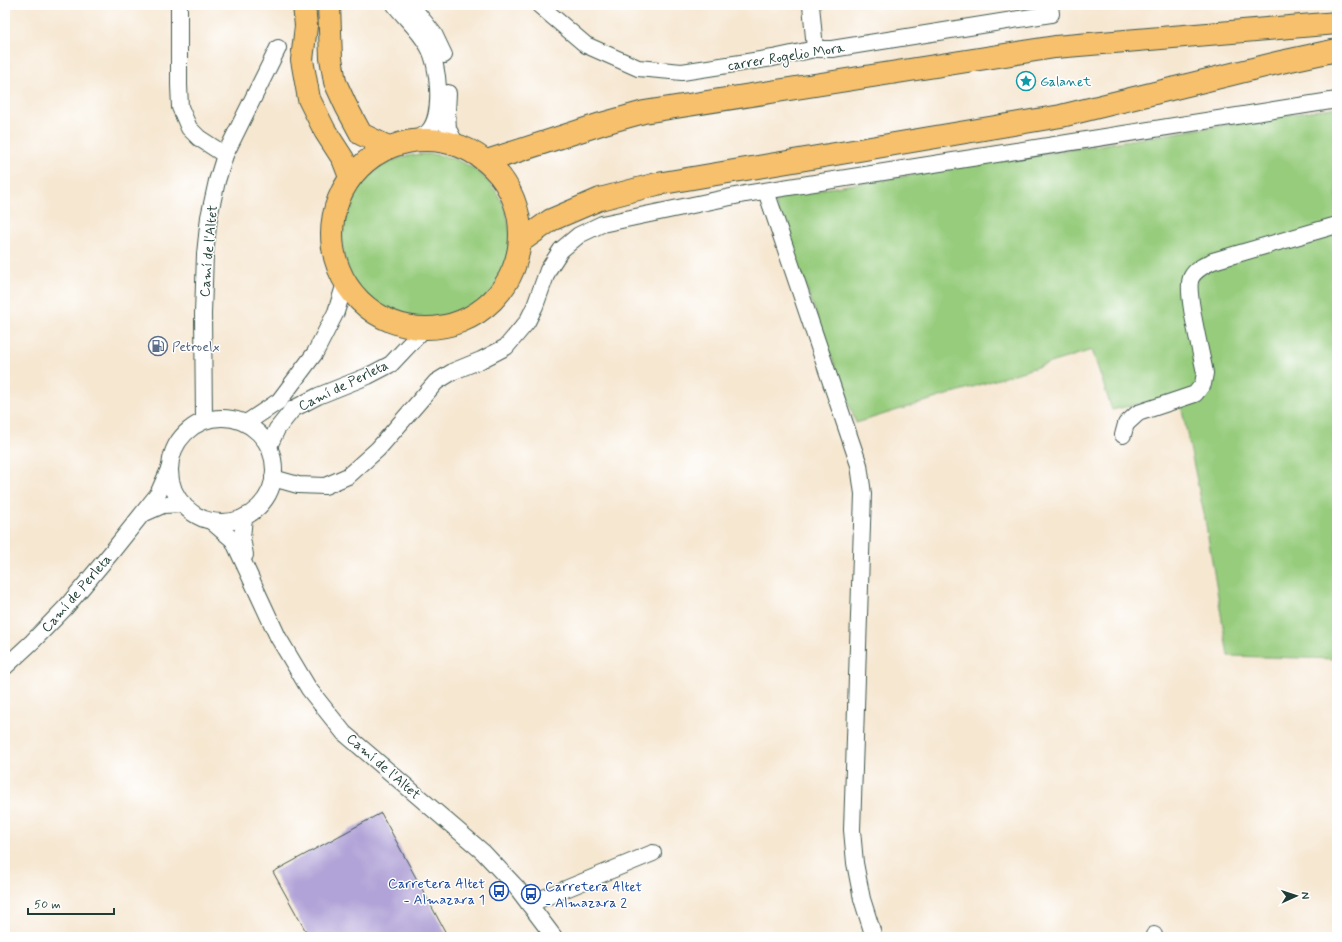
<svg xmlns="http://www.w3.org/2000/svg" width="1342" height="942" font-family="Mynerve,sans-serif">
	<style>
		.green { fill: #97cc7d; stroke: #5b8458 }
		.building { fill: #b1a3d7 }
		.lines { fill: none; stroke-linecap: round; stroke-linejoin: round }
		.minor-casing { stroke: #3f564c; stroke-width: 18 }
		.highway-casing { stroke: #3f564c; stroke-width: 24 }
		.minor { stroke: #fff; stroke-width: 16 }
		.highway { stroke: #f7c06c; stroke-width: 22 }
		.labels { text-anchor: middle; stroke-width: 3; stroke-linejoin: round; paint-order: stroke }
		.street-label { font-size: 14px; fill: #1f3d34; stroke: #fff }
		.culture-label { font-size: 14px; fill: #0d838f; stroke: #fff; text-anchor: start }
		.service-label { font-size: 14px; fill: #4e5e75; stroke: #fff; text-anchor: start }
		.transit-label { font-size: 14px; fill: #164399; stroke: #fff; text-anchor: end }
	</style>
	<rect width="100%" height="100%" fill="#fff"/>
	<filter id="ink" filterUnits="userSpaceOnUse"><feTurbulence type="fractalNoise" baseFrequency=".025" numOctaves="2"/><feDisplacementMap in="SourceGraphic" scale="8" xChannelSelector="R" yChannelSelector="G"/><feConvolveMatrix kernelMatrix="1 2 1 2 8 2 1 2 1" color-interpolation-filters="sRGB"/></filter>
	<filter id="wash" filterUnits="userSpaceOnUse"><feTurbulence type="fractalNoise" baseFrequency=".012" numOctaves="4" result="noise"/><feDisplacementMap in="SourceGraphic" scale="16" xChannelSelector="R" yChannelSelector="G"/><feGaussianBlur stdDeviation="0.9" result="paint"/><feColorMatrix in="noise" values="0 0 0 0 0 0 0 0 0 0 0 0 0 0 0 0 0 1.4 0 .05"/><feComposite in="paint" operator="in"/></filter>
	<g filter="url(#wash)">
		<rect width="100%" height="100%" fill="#f6e7d1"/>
		<g class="green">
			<path d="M1337,107V659L1228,656L1205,519L1179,395L1112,410L1092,350L856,423L773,197Z"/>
			<circle cx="426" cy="238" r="84"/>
		</g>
		<g id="blocks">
			<path class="building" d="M381,813L448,937H309L273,872Z"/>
		</g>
	</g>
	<g filter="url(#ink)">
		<use href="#blocks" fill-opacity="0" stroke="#3f564c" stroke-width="1"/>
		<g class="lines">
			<g class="minor-casing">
				<g id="minor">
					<path d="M179,5V85L180,107L189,128L199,138L225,155"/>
					<path d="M395,5C406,19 419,30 428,46C439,64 444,116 428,132C424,136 417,138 412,140"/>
					<path d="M411,5L434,34L444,55"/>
					<path d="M539,5L586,45L638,68L682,72L773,58L815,49H832L1051,14L1050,5"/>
					<path d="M811,5L815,49"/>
					<path d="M448,93L447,111L448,129L457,146"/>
					<path d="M766,191L859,465L863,494L852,830L855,863L862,899L874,937"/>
					<circle cx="222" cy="470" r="52"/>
					<path d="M204,420L203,314L205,254L209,217L217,181L225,155L278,48"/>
					<path d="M246,423L279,401L315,353L336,312L345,283"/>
					<path d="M1123,435L1126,424L1138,413L1195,394L1203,384L1205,373C1202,356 1185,291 1191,278C1195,269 1205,265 1213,261L1337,225"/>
					<path d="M269,446L277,429L293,409L318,396L368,376L391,364L424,329"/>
					<path d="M273,478L298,485L325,486L348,476L378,449L436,382L454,371L481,360L506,347L527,322L535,306L548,270L561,250L579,235L602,224L745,194L1337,100"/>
					<path d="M145,513L163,505L183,504"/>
					<path d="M244,517L242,538L245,555"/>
					<path d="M211,521L233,540L278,637L309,689L344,733L483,852L517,888L554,937"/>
					<path d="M5,667L32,642L66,607L111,553L158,494L170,467"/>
					<path d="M529,904L653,853"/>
					<path d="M1154,935V937"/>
				</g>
			</g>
			<g class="highway-casing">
				<g id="highway">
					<path d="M304,5L306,26L302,60L309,99L325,131L343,159L350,177"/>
					<path d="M329,5L331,58L335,82L346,106L361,134L388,147"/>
					<circle cx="426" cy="234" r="94"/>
					<path d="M487,161L601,124L644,112L1055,47L1337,23"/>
					<path d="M520,242L551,220L600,199L657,184L1061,116L1281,62L1337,50"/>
				</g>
			</g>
			<use href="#minor" class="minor"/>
			<use href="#highway" class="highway"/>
		</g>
	</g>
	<defs>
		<g id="sight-ring" transform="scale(1)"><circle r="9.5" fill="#fff" stroke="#0f9aa8" stroke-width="1.5"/><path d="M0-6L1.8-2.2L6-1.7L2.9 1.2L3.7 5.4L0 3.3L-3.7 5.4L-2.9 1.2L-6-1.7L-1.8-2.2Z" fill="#0f9aa8"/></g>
		<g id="fuel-ring" transform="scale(1)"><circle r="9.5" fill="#fff" stroke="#5c6f8a" stroke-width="1.5"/><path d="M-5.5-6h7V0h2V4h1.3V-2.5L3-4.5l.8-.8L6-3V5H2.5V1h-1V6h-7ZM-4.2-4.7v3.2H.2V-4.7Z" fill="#5c6f8a"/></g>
		<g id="bus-ring" transform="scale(1)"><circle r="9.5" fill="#fff" stroke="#1a4fb4" stroke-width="1.5"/><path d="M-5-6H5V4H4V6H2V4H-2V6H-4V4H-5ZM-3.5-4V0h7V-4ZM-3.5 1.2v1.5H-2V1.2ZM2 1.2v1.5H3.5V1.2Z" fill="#1a4fb4"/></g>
	</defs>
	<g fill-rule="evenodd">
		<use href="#sight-ring" x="1026" y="81"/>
		<use href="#fuel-ring" x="158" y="346"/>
		<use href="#bus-ring" x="499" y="891"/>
		<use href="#bus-ring" x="531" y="894"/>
	</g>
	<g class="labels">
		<g class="street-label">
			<text transform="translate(786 56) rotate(-9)" y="5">carrer Rogelio Mora</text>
			<text transform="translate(208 251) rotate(-85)" y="5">Camí de l'Altet</text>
			<text transform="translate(343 385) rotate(-26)" y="5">Camí de Perleta</text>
			<text transform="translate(76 593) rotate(-49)" y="5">Camí de Perleta</text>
			<text transform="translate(384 766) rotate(41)" y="5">Camí de l'Altet</text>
		</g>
		<g class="culture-label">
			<text x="1040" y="86">Galanet</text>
		</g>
		<g class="service-label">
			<text x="172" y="351">Petroelx</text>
		</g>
		<g class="transit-label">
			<text x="485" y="888">Carretera Altet<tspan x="485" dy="16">- Almazara 1</tspan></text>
			<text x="545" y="891" text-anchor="start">Carretera Altet<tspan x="545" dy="16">- Almazara 2</tspan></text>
		</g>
	</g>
	<rect width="1342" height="942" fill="none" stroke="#fff" stroke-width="20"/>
	<g transform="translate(1296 896) rotate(87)" stroke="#ffffff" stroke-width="3" paint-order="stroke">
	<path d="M0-3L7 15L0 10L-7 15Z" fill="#1f3d34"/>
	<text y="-6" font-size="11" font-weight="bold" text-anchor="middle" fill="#1f3d34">N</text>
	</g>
	<path d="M28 908v6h86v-6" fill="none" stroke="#1f3d34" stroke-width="2"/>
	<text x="34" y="908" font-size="12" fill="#1f3d34" stroke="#ffffff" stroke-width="3" paint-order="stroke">50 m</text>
</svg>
